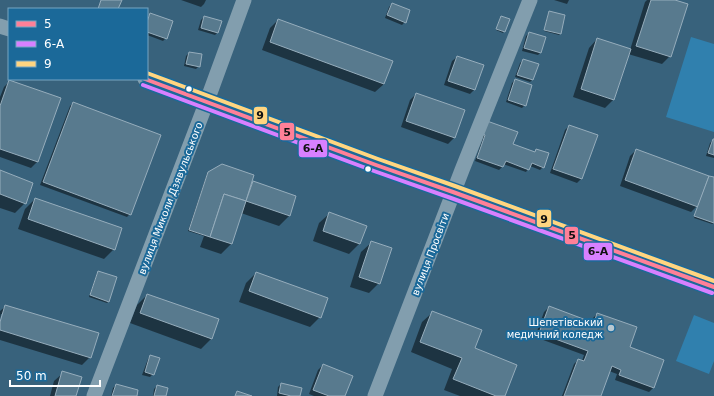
<svg xmlns="http://www.w3.org/2000/svg" width="714" height="396" font-family="'DejaVu Sans',sans-serif">
	<style>
		.green { fill: #3080ae }
		.shadow { fill: #0007 }
		.building { fill: #587a8e; stroke: #96adbc }
		.lines { fill: none; stroke-linecap: round; stroke-linejoin: round }
		.minor { stroke: #829eae; stroke-width: 15 }
		.bus-1-casing { stroke: #1b6999; stroke-width: 7 }
		.bus-2-casing { stroke: #1b6999; stroke-width: 7 }
		.bus-3-casing { stroke: #1b6999; stroke-width: 7 }
		.bus-1 { stroke: #ff8098; stroke-width: 4 }
		.bus-2 { stroke: #d880ff; stroke-width: 4 }
		.bus-3 { stroke: #ffd580; stroke-width: 4 }
		.bus-dot { fill: #fff; stroke: #1b6999; stroke-width: 1.5 }
		.poi-dot { fill: #b9c8d1; stroke: #1b6999; stroke-width: 1.5 }
		.labels { text-anchor: middle; stroke-width: 4; stroke-linejoin: round; paint-order: stroke }
		.street-label { font-size: 10px; fill: #fff; stroke: #1b6999 }
		.poi-label { font-size: 10px; fill: #fff; stroke: #1b6999; text-anchor: end }
		.line-badge { stroke: #1b6999; stroke-width: 1.5 }
		.pale-badge-label { font-size: 11px; text-anchor: middle; font-weight: bold; fill: #111 }
	</style>
	<rect width="100%" height="100%" fill="#38627c"/>
	<g class="green">
		<path d="M691,37L714,44V132L666,117Z"/>
		<path d="M694,315L714,323V361L709,374L676,361Z"/>
	</g>
	<g class="shadow">
		<path d="M181,0H206L204,4L201,7Z"/>
		<path d="M554,0H569L567,4Z"/>
		<path d="M647,0H672L670,56L662,64L628,54L613,100L605,108L573,97L589,48L597,39L630,50L645,2Z"/>
		<path d="M392,4L405,22L402,25L385,18L389,7Z"/>
		<path d="M549,12L564,16L560,34L559,35L544,31L548,14Z"/>
		<path d="M150,14L166,38L163,41L147,35V18Z"/>
		<path d="M204,17L218,32L215,35L198,30L201,20Z"/>
		<path d="M500,18L508,20L503,33L496,30Z"/>
		<path d="M278,20L384,84L375,92L262,50L270,28Z"/>
		<path d="M529,33L541,52L538,55L522,51L526,36Z"/>
		<path d="M189,53L199,66L196,69L184,66L186,56Z"/>
		<path d="M457,57L483,66L474,90L470,94L444,85L452,61Z"/>
		<path d="M523,60L533,79L530,82L515,77L520,63Z"/>
		<path d="M515,80L525,105L522,108L506,102L512,83Z"/>
		<path d="M10,81L37,162L31,168L0,157V97L4,87Z"/>
		<path d="M416,94L464,110L454,138L448,144L401,127L410,100Z"/>
		<path d="M73,103L130,214L127,217L40,185L70,106Z"/>
		<path d="M484,125L512,145L534,153L536,150L543,167L540,170L530,166L526,172L503,164L502,167L499,170L475,161L483,138L480,136Z"/>
		<path d="M569,126L582,178L577,183L550,173L565,130Z"/>
		<path d="M713,140H714V158L706,156L710,143Z"/>
		<path d="M636,150L714,179V223L712,224L694,218L698,205L691,212L620,186L630,156Z"/>
		<path d="M0,172L25,203L15,213L0,208Z"/>
		<path d="M209,173L250,185L253,182L295,197L289,216L279,226L241,213L231,244L221,254L200,247L204,236L188,231L207,174Z"/>
		<path d="M35,199L114,249L104,259L18,229L25,209Z"/>
		<path d="M330,213L359,244L349,254L313,241L319,223Z"/>
		<path d="M372,242L379,283L369,293L350,287L361,252Z"/>
		<path d="M97,273L108,302L107,303L89,297Z"/>
		<path d="M256,273L320,317L310,327L239,302L246,283Z"/>
		<path d="M147,295L211,339L201,349L130,323L137,305Z"/>
		<path d="M6,306L90,357L82,365L0,340V326L4,314H1L0,319V311Z"/>
		<path d="M549,307L591,323L593,318L597,314L629,348L654,387L649,392L615,380L617,374L609,371L600,396H562L574,364L578,360L582,361L584,355L535,337L544,312Z"/>
		<path d="M433,312L473,349L504,396H460L444,390L452,369L411,352L422,322Z"/>
		<path d="M150,356L153,374L150,377L142,375L148,359Z"/>
		<path d="M323,365L344,396H314L309,394L318,370Z"/>
		<path d="M63,373L75,396H50L54,381Z"/>
		<path d="M281,384L299,396H277L278,387Z"/>
		<path d="M116,385L136,396H111L113,388Z"/>
		<path d="M157,386L165,396H153L154,389Z"/>
	</g>
	<g class="building">
		<path d="M101,0H122L118,9H98Z"/>
		<path d="M651,0H675L688,4L671,57L636,46Z"/>
		<path d="M392,3L410,10L406,23L387,15Z"/>
		<path d="M549,11L565,15L561,34L544,30Z"/>
		<path d="M150,13L173,21L167,39L147,32V22Z"/>
		<path d="M204,16L222,21L218,33L201,28Z"/>
		<path d="M501,16L510,19L505,32L496,29Z"/>
		<path d="M278,19L393,61L384,84L270,42Z"/>
		<path d="M529,32L546,37L541,53L524,48Z"/>
		<path d="M597,38L631,49L614,100L581,89Z"/>
		<path d="M189,52L202,54L200,67L186,64Z"/>
		<path d="M457,56L484,65L475,90L448,81Z"/>
		<path d="M523,59L539,64L533,80L517,75Z"/>
		<path d="M515,79L532,85L526,106L508,100Z"/>
		<path d="M9,80L61,98L38,162L0,149V106Z"/>
		<path d="M416,93L465,110L455,138L406,121Z"/>
		<path d="M73,102L161,135L131,215L43,182Z"/>
		<path d="M487,121L518,132L513,144L535,152L536,149L549,153L544,168L532,163L529,170L506,161L503,167L477,158L485,135L482,133Z"/>
		<path d="M569,125L598,135L582,179L553,169Z"/>
		<path d="M713,139H714V155L708,153Z"/>
		<path d="M636,149L709,176L698,207L625,180Z"/>
		<path d="M222,164L254,175L246,201L224,194L210,237L189,230L208,172Z"/>
		<path d="M0,170L33,183L26,204L0,194Z"/>
		<path d="M709,176L714,177V223L694,216Z"/>
		<path d="M253,181L296,196L290,216L246,201Z"/>
		<path d="M224,194L246,201L232,244L210,237Z"/>
		<path d="M35,198L122,228L115,250L28,219Z"/>
		<path d="M329,212L367,226L360,244L323,231Z"/>
		<path d="M371,241L392,248L380,284L359,277Z"/>
		<path d="M98,271L117,277L109,302L90,295Z"/>
		<path d="M256,272L328,298L321,318L249,291Z"/>
		<path d="M147,294L219,319L212,339L140,313Z"/>
		<path d="M5,305L99,333L91,358L0,330V322Z"/>
		<path d="M549,306L594,323L597,313L637,327L630,347L664,360L654,388L619,375L621,370L612,366L601,396H564L578,359L584,361L588,351L539,333Z"/>
		<path d="M432,311L482,330L475,348L517,365L505,396H496L453,379L462,358L420,342Z"/>
		<path d="M150,355L160,358L154,375L145,372Z"/>
		<path d="M323,364L353,376L345,396H329L313,390Z"/>
		<path d="M62,371L82,377L76,396H55Z"/>
		<path d="M281,383L302,388L300,396H291L279,393Z"/>
		<path d="M116,384L138,390L137,396H112Z"/>
		<path d="M157,385L168,388L166,396H154Z"/>
		<path d="M237,391L252,396H235Z"/>
	</g>
	<g class="lines">
		<g class="minor">
			<path d="M0,26L9,29"/>
			<path d="M145,79L376,165L453,192L714,287"/>
			<path d="M94,396L207,101L244,0"/>
			<path d="M375,396L462,170L530,0"/>
		</g>
		<g class="bus-1-casing">
			<path id="bus-1" d="M145,79L376,165L453,192L714,287"/>
		</g>
		<g class="bus-2-casing">
			<path id="bus-2" d="M143,85L374,171L451,198L712,293"/>
		</g>
		<g class="bus-3-casing">
			<path id="bus-3" d="M147,73L378,159L455,186L714,281"/>
		</g>
		<use href="#bus-1" class="bus-1"/>
		<use href="#bus-2" class="bus-2"/>
		<use href="#bus-3" class="bus-3"/>
	</g>
	<g class="bus-dot">
		<circle cx="189" cy="89" r="3.5"/>
		<circle cx="368" cy="169" r="3.5"/>
	</g>
	<circle class="poi-dot" cx="611" cy="328" r="4"/>
	<g class="labels">
		<g class="street-label">
			<text transform="translate(170 198) rotate(-69)" y="4">вулиця Миколи Дзявульського</text>
			<text transform="translate(430 254) rotate(-69)" y="4">вулиця Просвіти</text>
		</g>
		<g class="poi-label">
			<text x="603" y="326">Шепетівський<tspan x="603" dy="12">медичний коледж</tspan></text>
		</g>
	</g>
	<g class="line-badge">
		<rect x="253" y="106" width="15" height="19" rx="4" fill="#ffd580"/>
		<rect x="279" y="122" width="16" height="19" rx="4" fill="#ff8098"/>
		<rect x="298" y="139" width="30" height="19" rx="4" fill="#d880ff"/>
		<rect x="536" y="209" width="16" height="19" rx="4" fill="#ffd580"/>
		<rect x="564" y="226" width="15" height="19" rx="4" fill="#ff8098"/>
		<rect x="583" y="242" width="30" height="19" rx="4" fill="#d880ff"/>
	</g>
	<g class="pale-badge-label">
		<text x="260" y="119">9</text>
		<text x="287" y="136">5</text>
		<text x="313" y="152">6-А</text>
		<text x="544" y="223">9</text>
		<text x="572" y="239">5</text>
		<text x="598" y="255">6-А</text>
	</g>
	<rect x="8" y="8" width="140" height="72" fill="#1b6999" stroke="#76a5c2"/>
	<rect x="16" y="21" width="20" height="6" fill="#ff8098" stroke="#76a5c2"/>
	<text x="44" y="28" font-size="12" fill="#ffffff">5</text>
	<rect x="16" y="41" width="20" height="6" fill="#d880ff" stroke="#76a5c2"/>
	<text x="44" y="48" font-size="12" fill="#ffffff">6-А</text>
	<rect x="16" y="61" width="20" height="6" fill="#ffd580" stroke="#76a5c2"/>
	<text x="44" y="68" font-size="12" fill="#ffffff">9</text>
	<path d="M10 380v6h90v-6" fill="none" stroke="#ffffff" stroke-width="2"/>
	<text x="16" y="380" font-size="12" fill="#ffffff" stroke="#1b6999" stroke-width="3" paint-order="stroke">50 m</text>
</svg>
